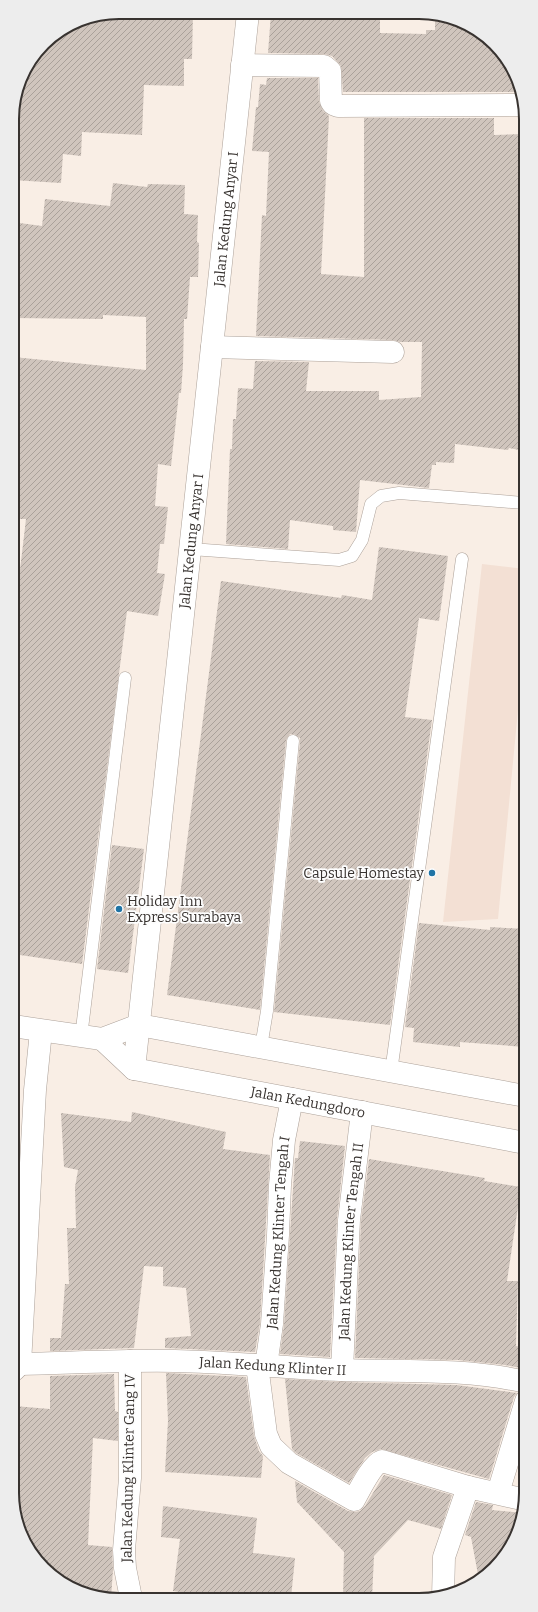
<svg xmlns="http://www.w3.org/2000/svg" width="538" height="1612" font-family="Bitter,serif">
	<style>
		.built { fill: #f3e0d4 }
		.building { fill: url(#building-hatch) }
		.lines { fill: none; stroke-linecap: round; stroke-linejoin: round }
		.service-casing { stroke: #aca199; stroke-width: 13 }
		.minor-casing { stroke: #aca199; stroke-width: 23 }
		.primary-casing { stroke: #aca199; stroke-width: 23 }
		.service { stroke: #fff; stroke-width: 12 }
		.minor { stroke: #fff; stroke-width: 22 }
		.primary { stroke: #fff; stroke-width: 22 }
		.poi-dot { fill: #2074a5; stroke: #fdfdfd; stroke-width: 1.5 }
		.labels { text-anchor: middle; stroke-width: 3.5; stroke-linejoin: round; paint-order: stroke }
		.street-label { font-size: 14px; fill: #383330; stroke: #fdfdfd }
		.poi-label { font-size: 14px; fill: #383330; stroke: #fdfdfd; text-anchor: end }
		.rim { fill: none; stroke: #383330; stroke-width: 2 }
	</style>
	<defs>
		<pattern id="building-hatch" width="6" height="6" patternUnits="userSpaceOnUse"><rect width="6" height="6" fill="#d0c5bd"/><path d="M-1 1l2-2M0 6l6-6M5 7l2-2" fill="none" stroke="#aaa19a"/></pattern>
	</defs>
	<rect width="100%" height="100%" fill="#f9eee5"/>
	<path class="built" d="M482,564L525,569V667L522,668L498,919L443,922Z"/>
	<g class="building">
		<path d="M119,12H193L192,59H184V86L144,85L142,135L82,132L81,156L63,154L61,183L12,180V112L23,71L48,39L78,20Z"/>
		<path d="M271,13L380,16V33L426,34V30H435V14H440L495,44L521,92H343L341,66L332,56L324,54L268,53Z"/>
		<path d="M267,78H318L319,102L323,111L329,116L321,274L364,277V118H494V135L524,134V451L509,448L508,450L455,444L454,463L436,462V465H432L429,488L360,480L356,532L333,530V526L290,520L288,549L226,544L230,449H232L233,419H236L238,388L253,389L255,361L309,362L306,391H379V400L421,397L422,342H400L393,340L256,336L262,215L266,216L269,152L252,151L256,107H258L260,84L266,85Z"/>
		<path d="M113,183L147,187L148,184L185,185L184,214L198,215L197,242L199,243L198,277H190L187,319H184L183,365L181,393H179L171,466L158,464L155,506L168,507L164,544H160L157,573L165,574L158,616L127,611L82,964L13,954V595H17L26,519H13V357L146,370V317L103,315V319L13,318L12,222L42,226L45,199L110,206Z"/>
		<path d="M379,547L448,556L439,621L419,618L405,717L432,720L390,1025L274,1012L300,742V738L294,734H290L286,740L260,1010L167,995L221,581L341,598L342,595L372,600Z"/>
		<path d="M112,845L144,849L128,973L97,969Z"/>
		<path d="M419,923L490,930V927L525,929L524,1006H525V1047L460,1042V1047L413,1042L414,1028L405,1027Z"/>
		<path d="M132,1112L226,1132L223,1149L270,1155L260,1323L255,1352L165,1348V1338L191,1336L186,1288L163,1286V1267L144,1266L134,1348L50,1351V1338H61L65,1284H69L67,1228H76L75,1187L78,1170L64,1167L61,1113L131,1122Z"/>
		<path d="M300,1141L345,1146L337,1219L330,1357L280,1354L284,1325L295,1158H298Z"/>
		<path d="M369,1159L485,1178L484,1181L521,1187L507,1281H518L516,1346L521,1347V1352H526V1369L505,1365L458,1360L355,1358L361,1221Z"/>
		<path d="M166,1373L246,1377L254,1436L259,1451L263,1456L261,1478L165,1472L168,1421Z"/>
		<path d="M114,1374L115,1411L118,1412V1441L93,1438L88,1545L112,1547L113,1570L111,1598H98L44,1569L14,1514V1406L50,1409V1376Z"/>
		<path d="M285,1379L341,1382L456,1385L517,1393L514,1397L489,1479L381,1449L372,1452L365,1458L349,1483L296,1453L292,1449Z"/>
		<path d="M384,1475L452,1495L441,1529L408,1520L374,1556L372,1598H343L344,1552L297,1502L295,1481L348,1511L355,1512L360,1511L365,1506Z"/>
		<path d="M476,1502L493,1505L492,1510L523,1513L518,1534L500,1563L479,1580L471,1537L465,1535Z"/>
		<path d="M163,1506L257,1518L253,1553L295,1558L291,1598H220L173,1591L180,1539L161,1537Z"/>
	</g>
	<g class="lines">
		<g class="service-casing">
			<g id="service">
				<path d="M191,549L339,560L352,556L362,540L371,504L381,496L399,493L524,503"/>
				<path d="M81,1037L125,678"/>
				<path d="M261,1047L267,1011L293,741"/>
				<path d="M391,1072L462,559"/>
			</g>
		</g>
		<g class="minor-casing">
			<g id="minor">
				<path d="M242,65L324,66L330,71L331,101L333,104L338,106L524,105"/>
				<path d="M212,347L393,352"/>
				<path id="s1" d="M134,1069L248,13"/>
				<path d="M130,1361V1478L124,1550L125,1568L131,1598"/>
				<path id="s2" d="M20,1364C72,1363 123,1360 175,1361C230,1362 286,1368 341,1370C403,1372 465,1368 526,1382"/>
				<path d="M257,1365L266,1434L271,1446L289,1463L354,1500C359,1491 372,1464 382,1461L468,1487L526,1500"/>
				<path id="s3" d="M266,1366L272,1324L278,1235L280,1185L284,1140L292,1099"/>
				<path d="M14,1370L20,1364L35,1090L41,1031"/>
				<path id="s4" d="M342,1370L349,1220L362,1112"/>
				<path d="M498,1493L526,1401"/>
				<path d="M443,1597L444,1557L468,1487"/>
			</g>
		</g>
		<g class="primary-casing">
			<g id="primary">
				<path d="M13,1026L102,1039L139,1025L525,1096"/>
				<path id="s5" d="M102,1039L134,1069L525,1143"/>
			</g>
		</g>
		<use href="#service" class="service"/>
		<use href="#minor" class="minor"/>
		<use href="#primary" class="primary"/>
	</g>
	<g class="poi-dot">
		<circle cx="432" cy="873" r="4"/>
		<circle cx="119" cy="909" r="4"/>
	</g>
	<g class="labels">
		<g class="street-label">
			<text dy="5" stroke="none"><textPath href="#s1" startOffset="855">Jalan Kedung Anyar I</textPath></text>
			<text dy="5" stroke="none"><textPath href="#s1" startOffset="531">Jalan Kedung Anyar I</textPath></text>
			<text dy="5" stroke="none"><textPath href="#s5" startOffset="221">Jalan Kedungdoro</textPath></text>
			<text dy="5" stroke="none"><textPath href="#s3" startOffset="134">Jalan Kedung Klinter Tengah I</textPath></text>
			<text dy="5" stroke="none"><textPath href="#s4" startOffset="129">Jalan Kedung Klinter Tengah II</textPath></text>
			<text dy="5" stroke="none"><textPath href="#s2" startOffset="253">Jalan Kedung Klinter II</textPath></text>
			<text transform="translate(128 1468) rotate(-89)" y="5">Jalan Kedung Klinter Gang IV</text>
		</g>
		<g class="poi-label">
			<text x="424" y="878">Capsule Homestay</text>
			<text x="127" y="906" text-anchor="start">Holiday Inn<tspan x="127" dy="16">Express Surabaya</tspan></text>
		</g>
	</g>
	<path d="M0 0H538V1612H0ZM119 19H419A100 100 0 0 1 519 119V1493A100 100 0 0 1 419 1593H119A100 100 0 0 1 19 1493V119A100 100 0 0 1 119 19Z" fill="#ededed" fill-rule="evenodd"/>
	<path class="rim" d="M119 19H419A100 100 0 0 1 519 119V1493A100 100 0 0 1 419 1593H119A100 100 0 0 1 19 1493V119A100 100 0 0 1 119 19Z"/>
</svg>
